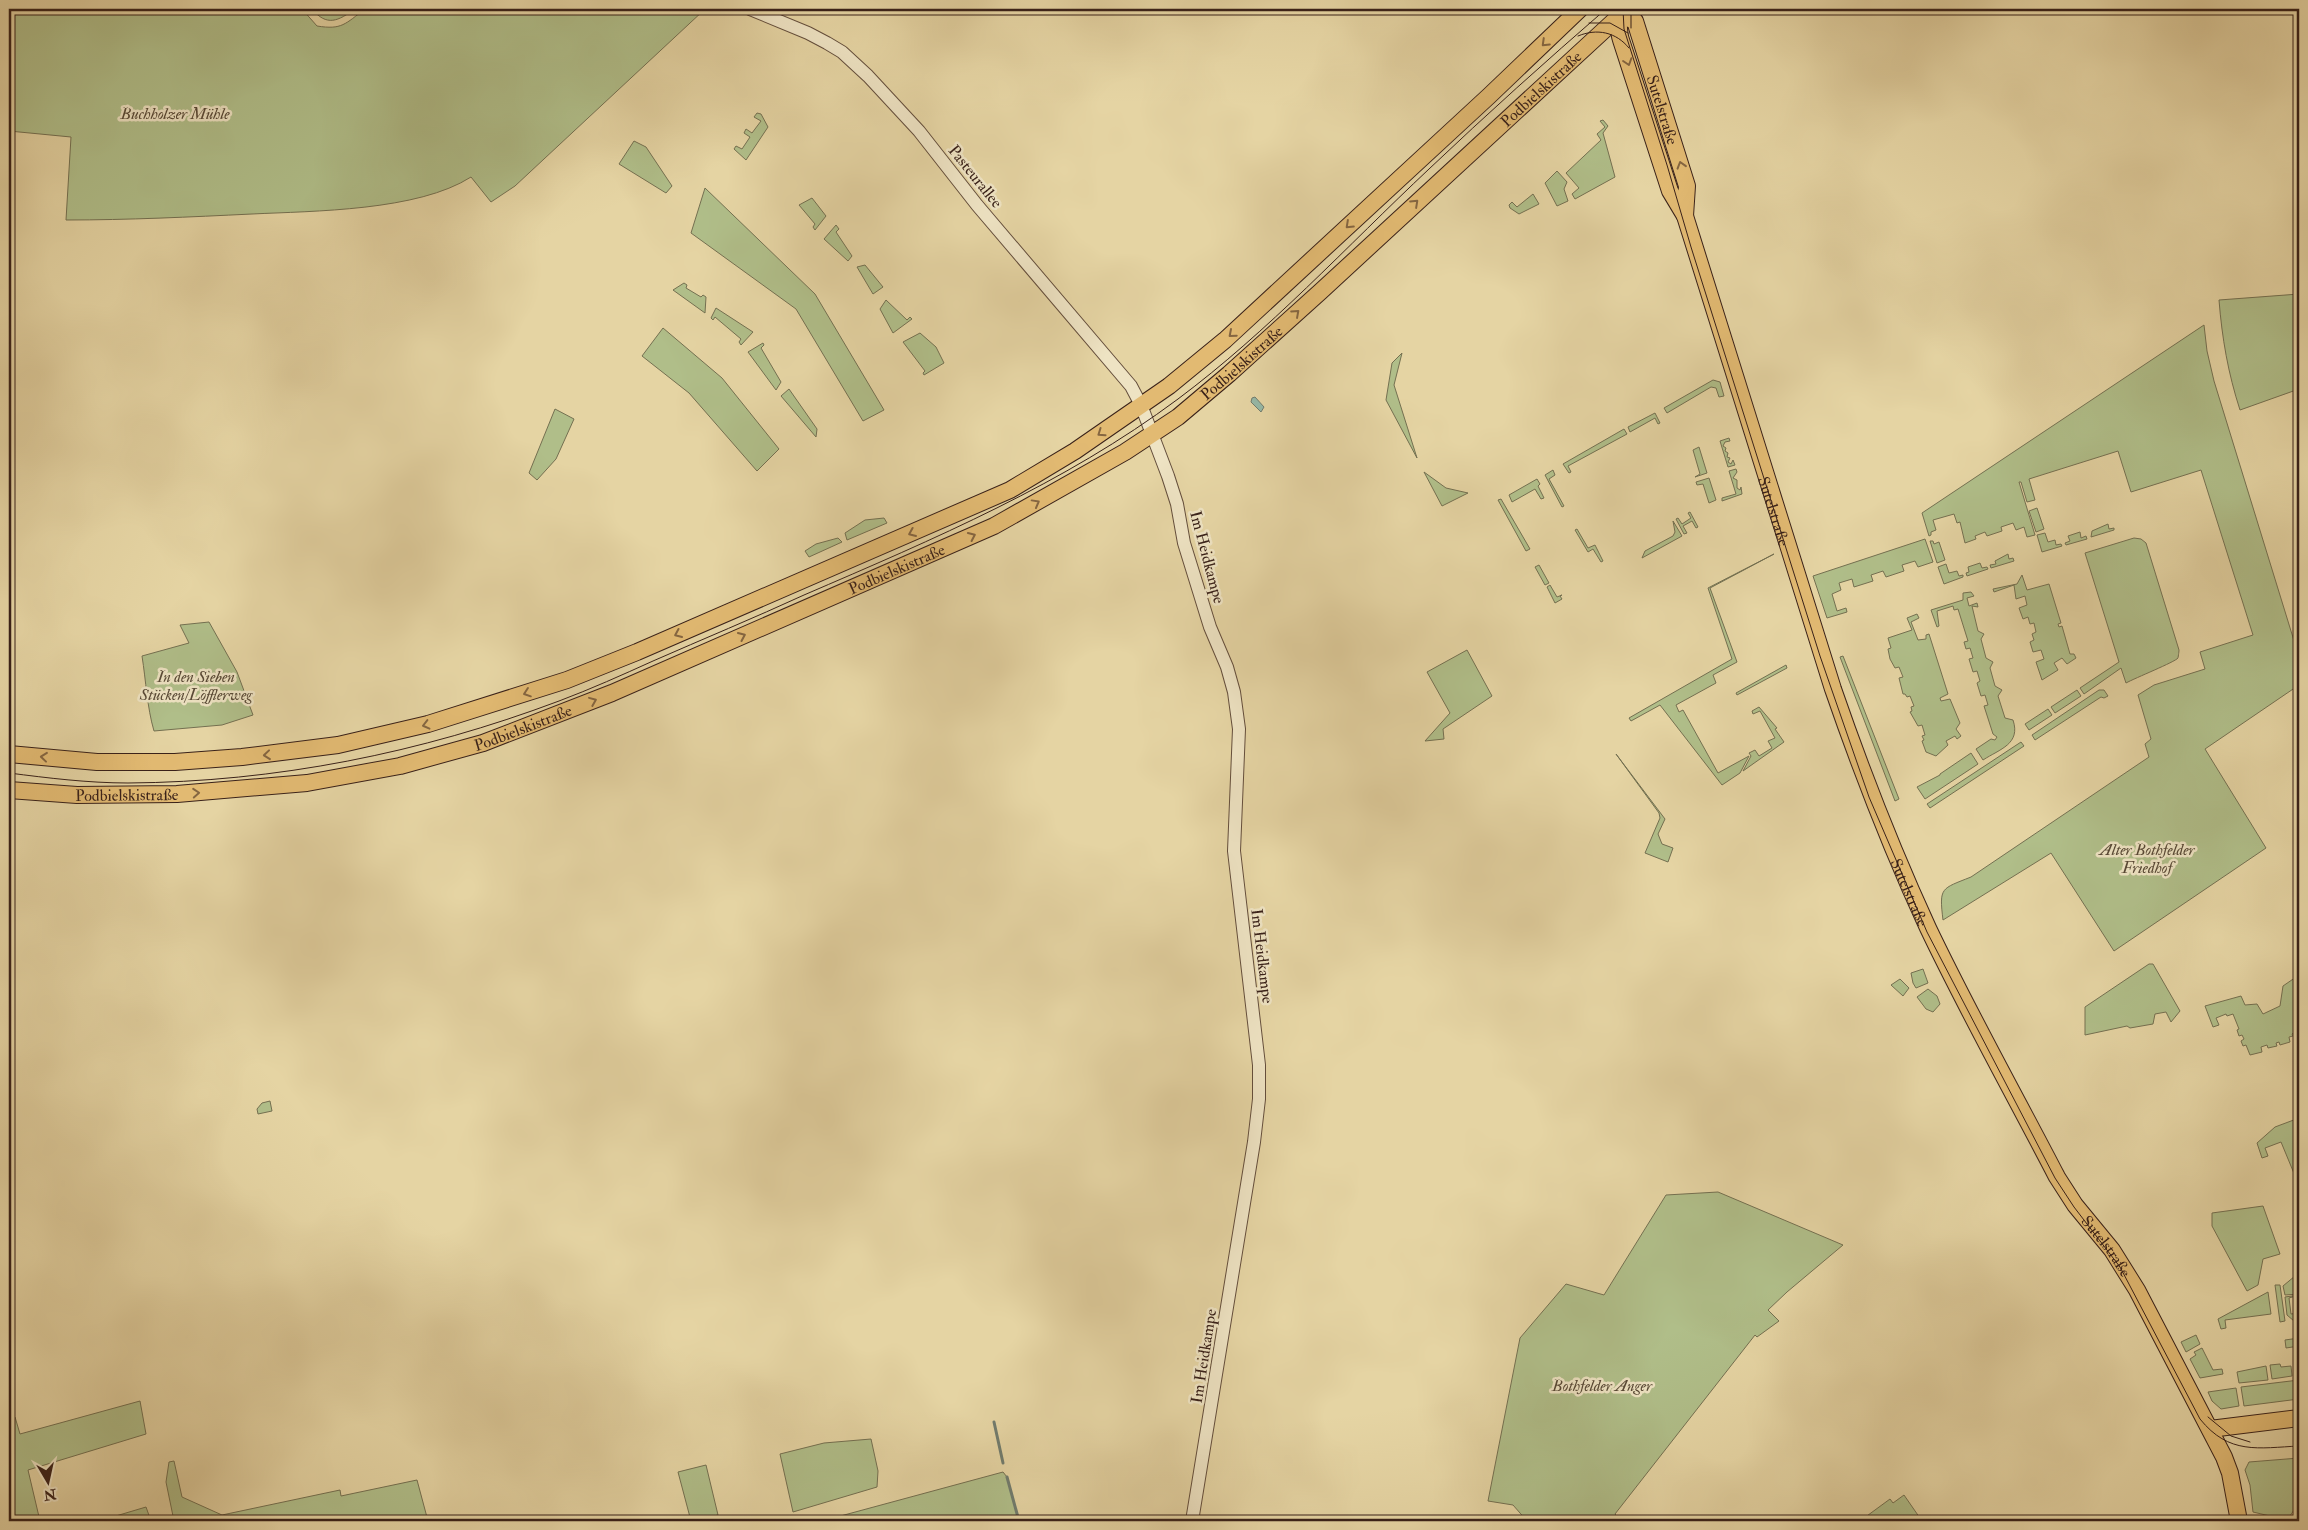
<svg xmlns="http://www.w3.org/2000/svg" width="2308" height="1530" font-family="'IM FELL Double Pica',serif">
	<style>
		.green { fill: #b0be89; stroke: #747051 }
		.water { fill: #96b8a6; stroke: #717c6e }
		.lines { fill: none; stroke-linecap: round; stroke-linejoin: round }
		.stream { stroke: #717c6e; stroke-width: 3 }
		.minor-casing { stroke: #644e3c; stroke-width: 14 }
		.major-casing { stroke: #392119; stroke-width: 18 }
		.minor { stroke: #eee3c3; stroke-width: 12 }
		.major { stroke: #e2ba72; stroke-width: 16 }
		.tram { stroke: #392119; stroke-width: 1 }
		.oneway { stroke: #856641 }
		.labels { text-anchor: middle; stroke-width: 5; stroke-linejoin: round; paint-order: stroke }
		.street-label { font-size: 16px; fill: #392119; stroke: #eee3c3 }
		.park-label { font-size: 16px; font-style: italic; fill: #574835; stroke: #eee3c3 }
	</style>
	<rect width="100%" height="100%" fill="#e5d4a3"/>
	<filter id="stains"><feTurbulence type="fractalNoise" baseFrequency=".004" numOctaves="4"/><feColorMatrix values="0 0 0 0 .2 0 0 0 0 .09 0 0 0 0 .02 0 0 0 .5 -.17"/></filter>
	<radialGradient id="worn" r=".72"><stop offset=".6" stop-color="#630" stop-opacity="0"/><stop offset="1" stop-color="#630" stop-opacity=".3"/></radialGradient>
	<g class="green">
		<path d="M9,9H302L317,26C342,30 345,24 365,9L704,10L515,186L491,202L471,177C418,211 314,211 252,214C190,217 128,220 66,220L71,137L9,131Z"/>
		<path d="M312,9H355C338,21 327,27 312,9Z"/>
		<path d="M757,113L761,114L768,127L746,160L734,149L736,146L742,149L750,137L744,133L746,129L752,133L761,121L754,117Z"/>
		<path d="M1603,120L1608,126L1603,133L1615,177L1575,199L1572,194L1579,188L1566,173L1601,140L1597,134L1605,127L1600,121Z"/>
		<path d="M634,141L646,147L672,186L666,193L619,164Z"/>
		<path d="M1557,171L1567,182L1564,189L1568,201L1557,206L1545,183Z"/>
		<path d="M705,188L815,294L884,410L863,421L796,309L691,233Z"/>
		<path d="M1533,194L1539,204L1519,214L1510,208L1509,205L1512,202L1517,207Z"/>
		<path d="M812,198L826,216L815,230L813,227L815,224L799,205Z"/>
		<path d="M836,225L839,229L836,232L852,256L848,261L824,239Z"/>
		<path d="M865,265L883,287L873,294L857,267Z"/>
		<path d="M684,283L687,285L686,288L701,297L703,295L706,297L705,313L673,290Z"/>
		<path d="M2299,294V389L2240,410C2228,373 2222,338 2219,300Z"/>
		<path d="M886,300L907,320L910,317L912,319L893,333L880,309Z"/>
		<path d="M716,308L753,332L741,345L739,342L741,339L715,317L713,320L711,318Z"/>
		<path d="M2204,325L2207,351L2214,381L2299,657V685L2205,749L2266,848L2114,951L2051,853L1943,920C1939,887 1941,889 1971,877L2149,757L2145,744L2151,739L2138,695L2154,685L2205,669L2200,652L2253,635L2201,470L2131,492L2118,451L2029,479L2035,500L2027,502L2021,482H2019L2035,535L2027,537L2024,527L2016,530L2013,523L2001,527L2002,531L1987,536L1985,532L1975,536L1976,539L1965,543L1960,522L1957,523L1954,514L1933,520L1936,530L1931,532V535L1929,536L1922,513Z"/>
		<path d="M663,328L722,378L779,449L757,471L689,393L642,356Z"/>
		<path d="M920,333L936,347L944,363L924,375L923,373L925,371L903,342Z"/>
		<path d="M763,343L764,345L761,348L781,382L776,390L748,352Z"/>
		<path d="M1402,353L1394,385L1417,458L1386,400L1392,363Z"/>
		<path d="M1713,380L1720,382L1724,396L1719,397L1716,388L1711,387L1667,413L1664,408Z"/>
		<path d="M789,389L817,429L816,437L781,396Z"/>
		<path d="M555,409L574,419L556,459L537,480L529,473Z"/>
		<path d="M1655,413L1660,423L1658,424L1655,418L1630,432L1628,427Z"/>
		<path d="M1624,429L1627,434L1568,466L1571,472L1569,473L1563,464Z"/>
		<path d="M1729,438L1730,441L1725,442L1723,446L1726,448L1725,451L1728,453L1727,457L1730,458L1728,462L1731,464L1733,460L1735,465L1728,467L1720,441Z"/>
		<path d="M1699,447L1707,473L1695,477L1700,474L1693,450Z"/>
		<path d="M1736,469L1737,472L1733,478L1737,480V488L1740,490L1741,487L1742,494L1722,501V498L1736,494L1729,471Z"/>
		<path d="M1553,470L1555,475L1549,479L1564,506L1562,507L1545,475Z"/>
		<path d="M1424,472L1446,488L1468,493L1442,506Z"/>
		<path d="M1709,478L1716,500L1709,503L1703,484L1697,485L1696,482Z"/>
		<path d="M1537,479L1540,484L1538,486L1544,498L1541,499L1535,489L1512,502L1509,495Z"/>
		<path d="M1501,499L1530,549L1526,551L1498,500Z"/>
		<path d="M2037,508L2044,529L2036,532L2029,511Z"/>
		<path d="M1690,512L1698,527L1696,528L1692,521L1683,526L1687,533L1684,534L1676,519L1678,518L1682,524L1691,518L1688,513Z"/>
		<path d="M884,518L887,523L847,540L845,533L865,520Z"/>
		<path d="M1673,521L1682,536L1642,558L1645,551L1673,536L1675,532Z"/>
		<path d="M2108,524L2109,529L2114,528V530L2091,537L2092,531Z"/>
		<path d="M1577,529L1588,548L1595,545L1603,561L1601,562L1593,549L1588,552L1575,530Z"/>
		<path d="M2080,532L2081,538L2086,536L2087,539L2066,545L2065,543L2070,541L2068,536Z"/>
		<path d="M2045,533L2048,542L2055,540L2056,545L2061,544L2062,546L2042,552L2037,535Z"/>
		<path d="M838,538L842,542L809,557L805,551L816,544Z"/>
		<path d="M2134,538L2141,539L2146,543L2179,650C2179,652 2178,658 2178,658C2175,662 2135,678 2126,683L2121,668L2084,694L2080,688L2119,662L2085,553Z"/>
		<path d="M1925,539L1933,562L1918,567L1915,561L1902,565L1904,571L1886,577L1883,571L1871,575L1873,581L1854,587L1852,579L1839,583L1841,590L1832,594L1837,611L1846,608L1847,612L1827,618L1813,576Z"/>
		<path d="M1930,541H1933L1934,544L1939,542L1945,560L1937,563Z"/>
		<path d="M1774,554L1710,588L1737,662L1713,675L1716,683L1676,705L1679,712L1683,710L1718,773L1749,756L1740,773L1722,785L1660,705L1631,721L1629,718L1732,659L1708,588Z"/>
		<path d="M2008,554L2009,559L2013,558L2014,561L1991,568L1990,565L1996,564L1995,561Z"/>
		<path d="M1980,563L1982,568L1987,567L1988,569L1967,576L1966,573L1969,572L1968,567Z"/>
		<path d="M1946,564L1949,573L1957,571L1959,576L1963,575V577L1944,584L1938,567Z"/>
		<path d="M1539,565L1549,583L1545,585L1535,567Z"/>
		<path d="M2022,575L2027,590L2049,584L2061,623L2058,624L2059,627L2062,626L2070,654H2074L2076,658L2067,664L2062,658L2054,663L2058,670L2042,680L2036,662L2044,659L2041,650L2033,652L2030,642L2034,640L2032,634L2036,632L2034,623L2030,624L2028,617L2023,619L2019,608L2027,605L2025,596L2016,599L2014,585L1994,592L1993,589L2017,584Z"/>
		<path d="M1550,585L1557,597L1562,595L1560,596L1562,599L1555,603L1547,587Z"/>
		<path d="M1971,592L1974,596L1967,598L1969,606L1977,603L1978,607L1972,606L1978,631L1984,634L1981,639L1986,658L1993,662L1990,668L1995,686L2002,690L1998,696L2005,718L2013,720C2021,744 2000,749 1983,760L1976,749L1991,739L1995,740L1997,737L1993,734L1984,706L1988,705L1985,695L1981,696L1977,683L1980,681L1977,671L1973,672L1969,659L1973,658L1970,648L1966,649L1964,642L1968,641L1958,609L1954,610L1953,606L1937,611L1939,626L1937,627L1931,610L1963,600V593Z"/>
		<path d="M1917,614L1919,618L1911,622L1918,640L1926,639V635L1929,634L1948,694L1940,698L1941,701L1950,699L1960,723L1956,729L1961,736L1957,739L1955,736L1946,741L1948,745L1936,756L1926,752L1922,741L1924,740L1922,736L1925,735L1922,725L1918,726L1910,712L1912,711L1911,707L1914,706L1910,696L1907,697L1905,694H1903L1899,678L1903,677L1899,667L1895,668L1890,659L1888,649L1891,648L1888,638L1912,630L1907,618Z"/>
		<path d="M209,622L237,672L253,715L222,725L154,731C147,707 146,681 142,656L189,643L180,625Z"/>
		<path d="M1467,650L1492,696L1443,729L1444,739L1425,741L1450,713L1427,672Z"/>
		<path d="M1843,656L1899,799L1895,801L1840,657Z"/>
		<path d="M1786,665L1787,668L1737,695L1736,693Z"/>
		<path d="M2077,690L2081,696L2055,713L2051,707Z"/>
		<path d="M2099,690H2104L2108,696L2104,698L2101,697L2035,740L2032,735Z"/>
		<path d="M1759,707L1777,728L1775,729L1784,742L1743,771L1751,756L1749,753L1755,750L1759,756L1772,748L1768,741L1775,738L1760,711L1753,714L1752,711Z"/>
		<path d="M2048,709L2052,715L2029,730L2025,724Z"/>
		<path d="M2021,742L2024,746L1930,808L1927,804Z"/>
		<path d="M1971,753L1978,764L1925,799L1917,787L1940,775V774Z"/>
		<path d="M1616,754L1665,819L1658,834L1662,844L1673,848L1668,862L1645,853L1660,818L1659,813Z"/>
		<path d="M2149,964H2153L2180,1011L2171,1022L2166,1012L2155,1014L2153,1024L2130,1028L2127,1026L2085,1035V1007Z"/>
		<path d="M1923,969L1928,983L1916,988L1913,983L1911,973Z"/>
		<path d="M2299,975V1028L2292,1034L2293,1036L2289,1037L2290,1042L2280,1045L2279,1042L2276,1043L2277,1046L2268,1048L2267,1045L2261,1047L2262,1052L2250,1055L2246,1045L2243,1046L2241,1041L2244,1039L2242,1035L2239,1036L2237,1030L2239,1029L2233,1014L2227,1016L2226,1014L2216,1018L2219,1025L2213,1027L2205,1006L2241,996L2245,1005L2257,1004L2263,1014L2280,1006L2283,986Z"/>
		<path d="M1900,979L1909,988L1903,996L1891,985Z"/>
		<path d="M1928,989L1937,996L1940,1004L1933,1012L1926,1009L1917,997Z"/>
		<path d="M270,1101L272,1111L258,1114L257,1109L262,1103Z"/>
		<path d="M2299,1118V1183H2298L2281,1142L2265,1148L2268,1156L2262,1158L2257,1143L2275,1127Z"/>
		<path d="M1718,1192L1843,1245L1787,1292L1768,1310L1779,1321L1757,1337L1755,1335L1615,1514L1621,1521H1527L1513,1505L1488,1501L1520,1338L1566,1284L1604,1295L1666,1195Z"/>
		<path d="M2263,1206L2280,1254L2263,1259L2258,1285L2247,1291L2212,1226V1213Z"/>
		<path d="M2299,1275V1294L2285,1295L2283,1286L2295,1276Z"/>
		<path d="M2275,1285H2280L2285,1321L2280,1322Z"/>
		<path d="M2268,1292L2271,1314L2225,1320L2226,1328L2221,1329L2218,1319Z"/>
		<path d="M2299,1295L2289,1298L2291,1314L2299,1313V1320L2294,1321L2287,1315L2285,1297Z"/>
		<path d="M2196,1335L2200,1344L2186,1352L2181,1342Z"/>
		<path d="M2299,1338V1346L2286,1348L2285,1340Z"/>
		<path d="M2202,1348L2213,1370L2222,1369L2223,1374L2200,1378L2190,1359L2196,1355L2194,1352Z"/>
		<path d="M2280,1364L2281,1367L2291,1366L2292,1376L2272,1379L2270,1365Z"/>
		<path d="M2266,1366L2268,1380L2239,1383L2237,1372Z"/>
		<path d="M2299,1380V1399L2244,1406L2241,1387Z"/>
		<path d="M2236,1388L2239,1406L2221,1409L2212,1401L2208,1392Z"/>
		<path d="M140,1401L146,1434L28,1470L40,1521H9V1419L15,1417L20,1434Z"/>
		<path d="M871,1439L878,1471L877,1487L793,1512L780,1454L824,1443Z"/>
		<path d="M2299,1458V1503L2287,1520L2253,1512L2250,1485L2245,1470L2249,1462Z"/>
		<path d="M174,1461L182,1497L222,1515L340,1490L341,1496L417,1480L428,1521H174L166,1482L169,1462Z"/>
		<path d="M706,1465L718,1515L691,1521L678,1472Z"/>
		<path d="M1003,1472L1007,1477L1019,1521H822Z"/>
		<path d="M1904,1495L1922,1521H1860L1890,1499L1893,1503Z"/>
		<path d="M146,1507L151,1521H99Z"/>
	</g>
	<path class="water" d="M1255,397L1264,407L1261,412L1251,402L1252,398Z"/>
	<g class="lines">
		<g class="stream">
			<path d="M994,1422L1003,1463"/>
			<path d="M1007,1477L1019,1521"/>
		</g>
		<g class="minor-casing">
			<path id="minor" d="M750,9L808,33L827,43L842,52L868,76L919,131L977,205L1131,386L1141,405L1168,476L1177,504L1184,543L1210,627L1227,667L1234,692L1239,729L1234,851L1259,1065V1099L1254,1142L1192,1521"/>
		</g>
		<g class="major-casing">
			<g id="major">
				<path id="s1" d="M1616,9C1621,19 1617,29 1621,40L1670,191L1685,216L1833,689C1861,770 1892,850 1928,928C1968,1012 2014,1094 2057,1177L2075,1205L2112,1250L2137,1290L2224,1457L2230,1473L2239,1521"/>
				<path id="s2" d="M1619,15L1635,21L1687,186L1685,216"/>
				<path d="M9,754L97,762H175L242,757L338,745L428,724L567,680L637,652L1010,490L1075,451L1169,386L1225,340L1489,96L1580,9"/>
				<path id="s3" d="M9,790L77,795L177,794L307,783L400,766L483,743L612,693L994,526L1125,452L1178,417L1229,374L1320,292L1627,9"/>
				<path d="M2210,1429L2299,1418"/>
			</g>
		</g>
		<use href="#minor" class="minor"/>
		<use href="#major" class="major"/>
		<g class="tram">
			<path id="s4" d="M1623,9L1624,29L1667,165L1691,247L1820,656L1869,797L1927,932L2055,1178L2074,1207L2120,1267L2200,1419C2229,1455 2258,1448 2299,1446"/>
			<path d="M1589,23H1610L1628,33"/>
			<path d="M1631,28V9"/>
			<path d="M1578,36C1597,28 1616,32 1629,48"/>
			<path d="M9,773C48,778 88,783 128,783C276,782 421,753 559,701C591,689 622,675 653,661C703,639 754,618 804,595C934,539 1064,484 1178,399C1269,331 1346,247 1429,169C1487,114 1546,61 1606,9"/>
			<path d="M2208,1417L2231,1436L2250,1442"/>
		</g>
	</g>
	<defs><path id="oneway-chevron" d="M-2-3.5L2.5 0L-2 3.5" fill="none" stroke-width="1.6" stroke-linecap="round" stroke-linejoin="round" transform="scale(1.25)"/></defs>
	<g class="oneway">
		<use href="#oneway-chevron" transform="translate(1545 43) rotate(136)"/>
		<use href="#oneway-chevron" transform="translate(1628 62) rotate(72)"/>
		<use href="#oneway-chevron" transform="translate(1681 165) rotate(-107)"/>
		<use href="#oneway-chevron" transform="translate(1415 203) rotate(-43)"/>
		<use href="#oneway-chevron" transform="translate(1349 225) rotate(137)"/>
		<use href="#oneway-chevron" transform="translate(1296 313) rotate(-42)"/>
		<use href="#oneway-chevron" transform="translate(1232 334) rotate(139)"/>
		<use href="#oneway-chevron" transform="translate(1101 433) rotate(145)"/>
		<use href="#oneway-chevron" transform="translate(1036 503) rotate(-29)"/>
		<use href="#oneway-chevron" transform="translate(912 533) rotate(157)"/>
		<use href="#oneway-chevron" transform="translate(972 536) rotate(-25)"/>
		<use href="#oneway-chevron" transform="translate(678 634) rotate(156)"/>
		<use href="#oneway-chevron" transform="translate(742 636) rotate(-24)"/>
		<use href="#oneway-chevron" transform="translate(527 693) rotate(161)"/>
		<use href="#oneway-chevron" transform="translate(593 701) rotate(-22)"/>
		<use href="#oneway-chevron" transform="translate(426 725) rotate(166)"/>
		<use href="#oneway-chevron" transform="translate(267 755) rotate(174)"/>
		<use href="#oneway-chevron" transform="translate(44 757) rotate(-174)"/>
		<use href="#oneway-chevron" transform="translate(196 793) rotate(-4)"/>
	</g>
	<g class="labels">
		<g class="street-label">
			<text dy="6" stroke="none"><textPath href="#s3" startOffset="1738">Podbielskistraße</textPath></text>
			<text dy="6" stroke="none"><textPath href="#s2" startOffset="110">Sutelstraße</textPath></text>
			<text transform="translate(976 176) rotate(51)" y="6">Pasteurallee</text>
			<text dy="6" stroke="none"><textPath href="#s3" startOffset="1332">Podbielskistraße</textPath></text>
			<text dy="6" stroke="none"><textPath href="#s4" startOffset="525">Sutelstraße</textPath></text>
			<text transform="translate(1208 557) rotate(75)" y="6">Im Heidkampe</text>
			<text dy="6" stroke="none"><textPath href="#s3" startOffset="928">Podbielskistraße</textPath></text>
			<text dy="6" stroke="none"><textPath href="#s3" startOffset="522">Podbielskistraße</textPath></text>
			<text dy="6" stroke="none"><textPath href="#s3" startOffset="118">Podbielskistraße</textPath></text>
			<text dy="6" stroke="none"><textPath href="#s4" startOffset="930">Sutelstraße</textPath></text>
			<text transform="translate(1263 956) rotate(83)" y="6">Im Heidkampe</text>
			<text dy="6" stroke="none"><textPath href="#s1" startOffset="1338">Sutelstraße</textPath></text>
			<text transform="translate(1203 1356) rotate(-81)" y="6">Im Heidkampe</text>
		</g>
		<g class="park-label">
			<text x="175" y="119">Buchholzer Mühle</text>
			<text x="196" y="682">In den Sieben<tspan x="196" dy="18">Stücken/Löfflerweg</tspan></text>
			<text x="2147" y="855">Alter Bothfelder<tspan x="2147" dy="18">Friedhof</tspan></text>
			<text x="1602" y="1391">Bothfelder Anger</text>
		</g>
	</g>
	<rect width="2308" height="1530" fill="none" stroke="#e5d4a3" stroke-width="30"/>
	<rect x="10" y="10" width="2288" height="1510" fill="none" stroke="#392119" stroke-width="2.5"/>
	<rect x="15" y="15" width="2278" height="1500" fill="none" stroke="#392119"/>
	<g transform="translate(48 1482) rotate(171)" stroke="#eee3c3" stroke-width="4" paint-order="stroke">
	<path d="M0-4L9 19L0 12L-9 19Z" fill="#392119"/>
	<text y="-8" font-size="14" font-weight="bold" text-anchor="middle" fill="#392119">N</text>
	</g>
	<rect width="100%" height="100%" filter="url(#stains)"/>
	<rect width="100%" height="100%" fill="url(#worn)"/>
</svg>
